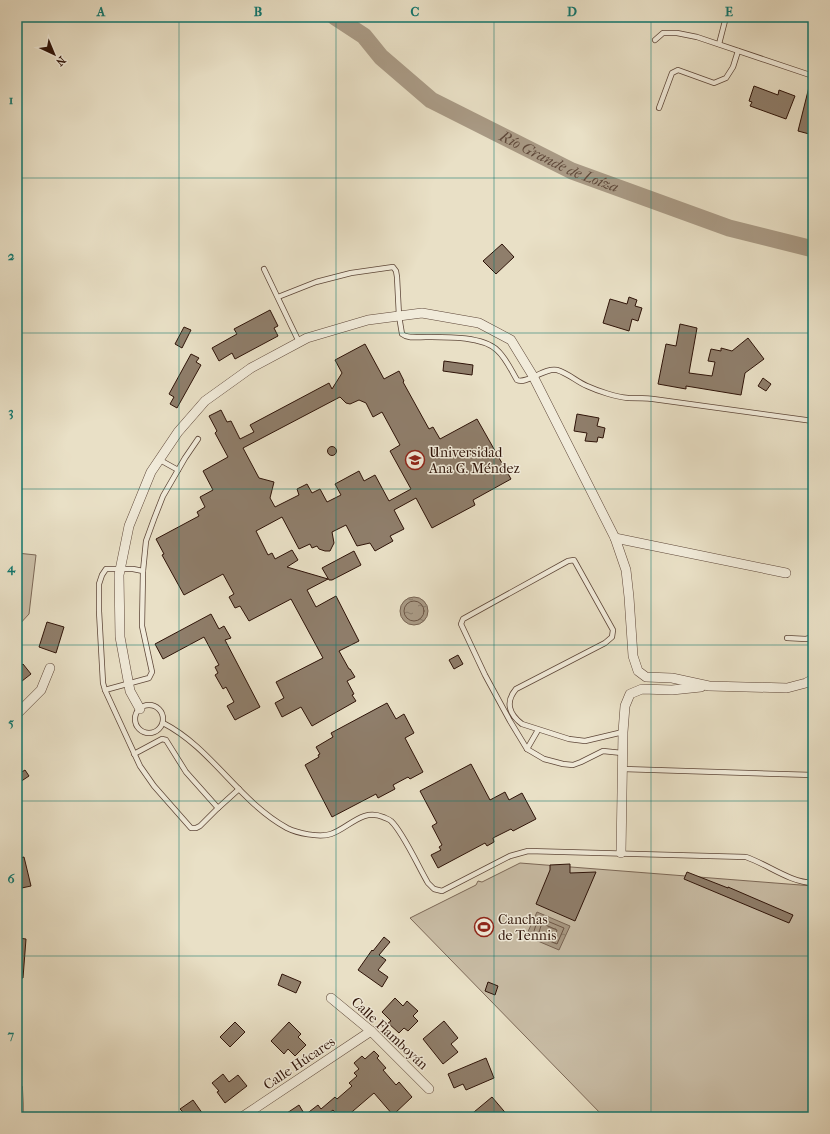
<svg xmlns="http://www.w3.org/2000/svg" width="830" height="1134" font-family="'IM FELL French Canon',serif">
	<style>
		.garden { fill: #c9bda6; stroke: #7c6857 }
		.water { fill: url(#water-ripples); stroke: #786453 }
		.lines { fill: none; stroke-linecap: round; stroke-linejoin: round }
		.shore { stroke: #6c5646; stroke-width: 1 }
		.river { stroke: #a99a85; stroke-width: 17 }
		.building { fill: #8f7e6b; stroke: #2e1308; fill-rule: evenodd }
		.service-casing { stroke: #5d4638; stroke-width: 6 }
		.minor-casing { stroke: #5d4638; stroke-width: 10 }
		.tertiary-casing { stroke: #5d4638; stroke-width: 12 }
		.service { stroke: #f1ebda; stroke-width: 4.5 }
		.minor { stroke: #f1ebda; stroke-width: 9 }
		.tertiary { stroke: #f1ebda; stroke-width: 11 }
		.grid { fill: none; stroke: #0f766e; stroke-width: 1; stroke-opacity: 0.55 }
		.labels { text-anchor: middle; stroke-width: 3; stroke-linejoin: round; paint-order: stroke }
		.poi-label { font-size: 14px; fill: #2e1308; stroke: #f1ebda; text-anchor: start }
		.street-label { font-size: 14px; fill: #2e1308; stroke: #f1ebda }
		.water-label { font-size: 15px; font-style: italic; fill: #5f493a; stroke: #f1ebda }
		.neatline { fill: none; stroke: #0f766e; stroke-width: 1.5 }
		.grid-label { font-size: 13px; text-anchor: middle; font-weight: bold; fill: #0f766e }
	</style>
	<defs>
		<pattern id="water-ripples" width="26" height="14" patternUnits="userSpaceOnUse"><rect width="26" height="14" fill="#a99a85"/><path d="M2 4q2-2 4 0t4 0M15 11q2-2 4 0t4 0" fill="none" stroke="#8a7c6b"/></pattern>
	</defs>
	<rect width="100%" height="100%" fill="#e9e0c6"/>
	<filter id="stains"><feTurbulence type="fractalNoise" baseFrequency=".005" numOctaves="4"/><feColorMatrix values="0 0 0 0 .2 0 0 0 0 .09 0 0 0 0 .02 0 0 0 .5 -.17"/></filter>
	<radialGradient id="worn" r=".72"><stop offset=".6" stop-color="#630" stop-opacity="0"/><stop offset="1" stop-color="#630" stop-opacity=".3"/></radialGradient>
	<g class="garden">
		<path d="M17,553L36,555L29,614L17,627Z"/>
		<path d="M520,863L813,886V1117H604L410,918L476,885L478,881L482,882Z"/>
	</g>
	<g class="water">
		<circle cx="414" cy="611" r="14"/>
		<path d="M537,912L570,926L559,950L526,936Z"/>
	</g>
	<g class="lines">
		<g class="shore">
			<circle cx="414" cy="611" r="10"/>
			<path d="M540,918L564,928L557,944L533,934L538,919Z"/>
			<path d="M543,924L557,930L555,937L553,938L539,932L541,926Z"/>
		</g>
		<path class="river" id="s1" d="M335,17L364,36L381,57L431,100L572,171L729,228L813,249"/>
	</g>
	<g class="building">
		<path d="M810,83L813,84V135L798,131Z"/>
		<path d="M754,86L778,95L779,90L795,96L786,119L750,106L752,102L749,101Z"/>
		<path d="M502,244L514,257L496,274L483,261Z"/>
		<path d="M629,297L637,300L635,306L642,308L638,321L632,319L629,331L603,323L610,299L627,304Z"/>
		<path d="M270,310L278,326L274,328L278,336L235,359L232,353L219,361L212,348L237,334L234,329Z"/>
		<path d="M680,324L697,328L689,373L712,376L715,362L708,361L711,349L721,351V348L732,351L748,338L764,359L745,373L741,395L686,386V389L658,384L666,344L676,346Z"/>
		<path d="M184,327L191,330L182,348L175,344Z"/>
		<path d="M365,344L384,379L399,371L404,381L403,382L429,429L433,427L440,439L477,419L511,479L473,500L475,505L432,528L416,498L394,510L404,529L390,536L393,541L375,551L370,543L357,546L346,525L332,532L334,543L330,551H325L319,549L317,546L312,548L310,544L299,549L282,517L256,531L268,555L272,553L275,559L292,550L298,560L287,567L328,579L307,590L316,607L336,596L359,641L339,651L349,669H350L355,677L347,681L354,694L352,695L356,701L312,726L301,707L282,717L275,703L284,698L276,682L323,658L291,599L249,621L240,606L235,608L229,597L234,594L223,574L184,595L162,555L164,554L156,539L199,516L197,512L205,507L200,497L213,490L203,471L228,457L215,433L217,431L209,416L221,410L227,422L231,421L240,439L254,432L250,425L329,383L332,389L342,373L335,360ZM340,397L346,403L350,404L359,400L366,403L373,417L382,412L400,445L390,451L411,489L389,501L375,475L364,481L359,471L335,484L341,495L327,502L320,489L312,493L307,484L297,489L299,495L275,507L270,498L274,482L259,478L243,448Z"/>
		<path d="M191,354L199,358L196,362L201,365L177,408L170,404L174,397L169,394Z"/>
		<path d="M444,361L473,365L472,375L443,371Z"/>
		<path d="M763,378L771,384L766,391L758,386Z"/>
		<path d="M577,414L599,418L597,426L605,428L603,438L598,437L597,442L585,441L587,433L574,431Z"/>
		<circle cx="332" cy="451" r="4.5"/>
		<path d="M354,551L361,565L332,580H329L322,568Z"/>
		<path d="M211,614L219,629L224,626L231,638L225,640L260,707L235,720L227,706L234,702L226,687L223,689L215,675L218,673L215,667L219,665L204,637L163,659L155,644Z"/>
		<path d="M47,622L64,627L56,653L39,647Z"/>
		<path d="M458,655L463,664L454,669L449,660Z"/>
		<path d="M23,664L31,674L17,685V669Z"/>
		<path d="M387,703L396,719L404,714L414,733L405,738L423,772L410,779L408,777L393,785L395,789L378,798L376,794L332,817L305,765L319,757L318,755L320,754L316,747L333,737L331,733Z"/>
		<path d="M471,764L490,800L505,792L509,800L522,793L536,819L513,831L511,829L493,838L494,842L487,846L485,843L438,868L431,855L441,850L439,847L442,845L432,826L437,823L420,791Z"/>
		<path d="M25,770L29,776L17,784V775Z"/>
		<path d="M24,857L31,886L17,889V859Z"/>
		<path d="M570,864V873L596,872L575,921L536,904L550,870V865Z"/>
		<path d="M687,872L728,888V887L793,915L789,923L684,879Z"/>
		<path d="M384,937L390,942L379,955L386,960L378,970L388,977L382,987L358,970L372,950L373,951Z"/>
		<path d="M18,938L26,939L23,978H17Z"/>
		<path d="M282,974L301,982L296,993L278,985Z"/>
		<path d="M488,982L498,986L495,995L485,991Z"/>
		<path d="M395,998L403,1006L407,1001L418,1011L413,1016L418,1021L408,1031L404,1028L399,1033L388,1023L391,1021L382,1012Z"/>
		<path d="M444,1021L458,1038L451,1044L458,1052L443,1064L423,1039Z"/>
		<path d="M235,1022L245,1032L230,1047L220,1037Z"/>
		<path d="M289,1022L301,1034L298,1037L306,1045L295,1056L288,1049L284,1054L271,1041Z"/>
		<path d="M374,1051L379,1056L377,1058L386,1068L383,1070L396,1085L399,1082L412,1097L393,1115L374,1093L346,1117H339L333,1110L325,1116L326,1117H281L299,1105L305,1115L318,1105L321,1109L335,1097L337,1099L352,1086L349,1083L357,1076L354,1073L359,1069L354,1063L362,1056L365,1059Z"/>
		<path d="M486,1058L494,1078L466,1090L463,1084L454,1088L448,1074Z"/>
		<path d="M223,1074L229,1082L238,1075L247,1086L225,1103L217,1092L219,1091L212,1083Z"/>
		<path d="M492,1097L509,1117H468Z"/>
		<path d="M193,1100L205,1117H176L183,1112L180,1109Z"/>
	</g>
	<g class="lines">
		<g class="service-casing">
			<g id="service">
				<path d="M655,40L663,33H677L697,37L813,76"/>
				<path d="M719,44L726,17"/>
				<path d="M659,108L672,73L678,70L714,83L726,78L733,67L738,51"/>
				<path d="M264,269L299,342"/>
				<path d="M278,297L316,282L351,273L393,267L396,271L397,277L399,316L402,334C408,339 418,337 426,337C445,337 482,336 497,350C506,358 511,370 517,380C526,385 545,367 557,370C568,373 577,382 587,386C598,391 616,397 628,398C636,398 644,398 653,399L813,421"/>
				<path d="M160,460L178,470"/>
				<path d="M143,571L133,569H106L102,575L99,584V611L103,683L105,690L140,766L154,786L191,828H196L200,826L218,808L239,789"/>
				<path d="M787,638L806,639L813,637"/>
				<path d="M105,690L149,678L152,672L142,626L143,571L146,541L154,519L163,496L185,458L198,439"/>
				<circle cx="149" cy="719" r="14"/>
				<path d="M163,723C212,748 238,801 287,828C297,833 319,838 331,834C349,828 362,808 383,817C385,818 389,819 391,821C403,832 419,868 428,883L434,889L442,891L510,856L528,851L746,857C769,865 789,882 813,883"/>
				<path d="M527,749L538,730"/>
				<path d="M622,753L603,751L581,762L573,765L563,764L544,759L527,749L510,721L485,675L461,624L463,619L568,561L574,560L613,630L612,637L605,643L516,689C505,702 509,714 522,724L569,739L585,741L623,732"/>
				<path d="M134,754L162,739L166,740L186,772L218,808"/>
				<path d="M623,769L813,775"/>
			</g>
		</g>
		<g class="minor-casing">
			<g id="minor">
				<path d="M615,538L626,570L629,597L633,656L638,671L646,677L672,678L709,686L787,688L806,683L813,679"/>
				<path d="M140,709L130,691L120,637L119,575L129,526L151,472L178,432L205,401L251,368L307,338L368,320L422,313L479,323L511,340L533,376L615,538L786,573"/>
				<path d="M17,714L41,690L50,668"/>
				<path d="M621,853L623,732L625,706L630,694L642,689L672,690L701,687"/>
				<path d="M331,998L371,1031L429,1089"/>
				<path d="M242,1117L371,1031"/>
			</g>
		</g>
		<g class="tertiary-casing">
			<path id="tertiary" d="M17,1089L18,1117"/>
		</g>
		<use href="#service" class="service"/>
		<use href="#minor" class="minor"/>
		<use href="#tertiary" class="tertiary"/>
	</g>
	<path class="grid" d="M179,17V1117M336,17V1117M494,17V1117M651,17V1117M17,178H813M17,333H813M17,489H813M17,645H813M17,801H813M17,956H813"/>
	<defs>
		<g id="university-ring" transform="scale(1)"><circle r="9.5" fill="#f1ebda" stroke="#8f2418" stroke-width="1.5"/><path d="M0-5L7-2L0 1L-7-2ZM-4 1L0 2.5L4 1V4Q0 6-4 4Z" fill="#8f2418"/></g>
		<g id="stadium-ring" transform="scale(1)"><circle r="9.5" fill="#f1ebda" stroke="#8f2418" stroke-width="1.5"/><path d="M0-5a6.5 5 0 1 0 0 10a6.5 5 0 1 0 0-10ZM-3.5-1.8h7v3.6h-7Z" fill="#8f2418"/></g>
	</defs>
	<g fill-rule="evenodd">
		<use href="#university-ring" x="415" y="460"/>
		<use href="#stadium-ring" x="484" y="927"/>
	</g>
	<g class="labels">
		<g class="poi-label">
			<text x="429" y="457">Universidad<tspan x="429" dy="16">Ana G. Méndez</tspan></text>
			<text x="498" y="924">Canchas<tspan x="498" dy="16">de Tennis</tspan></text>
		</g>
		<g class="street-label">
			<text transform="translate(390 1033) rotate(43)" y="5">Calle Flamboyán</text>
			<text transform="translate(299 1063) rotate(-34)" y="5">Calle Húcares</text>
		</g>
		<g class="water-label">
			<text dy="5" stroke="none"><textPath href="#s1" startOffset="270">Río Grande de Loíza</textPath></text>
		</g>
	</g>
	<rect width="830" height="1134" fill="none" stroke="#e9e0c6" stroke-width="44"/>
	<g transform="translate(54 54) rotate(136)" stroke="#f1ebda" stroke-width="3" paint-order="stroke">
	<path d="M0-3L7 15L0 10L-7 15Z" fill="#2e1308"/>
	<text y="-6" font-size="11" font-weight="bold" text-anchor="middle" fill="#2e1308">N</text>
	</g>
	<rect x="22" y="22" width="786" height="1090" class="neatline"/>
	<g class="grid-label">
		<text x="101" y="16">A</text>
		<text x="258" y="16">B</text>
		<text x="415" y="16">C</text>
		<text x="572" y="16">D</text>
		<text x="729" y="16">E</text>
		<text x="11" y="104">1</text>
		<text x="11" y="260">2</text>
		<text x="11" y="416">3</text>
		<text x="11" y="572">4</text>
		<text x="11" y="727">5</text>
		<text x="11" y="883">6</text>
		<text x="11" y="1039">7</text>
	</g>
	<rect width="100%" height="100%" filter="url(#stains)"/>
	<rect width="100%" height="100%" fill="url(#worn)"/>
</svg>
